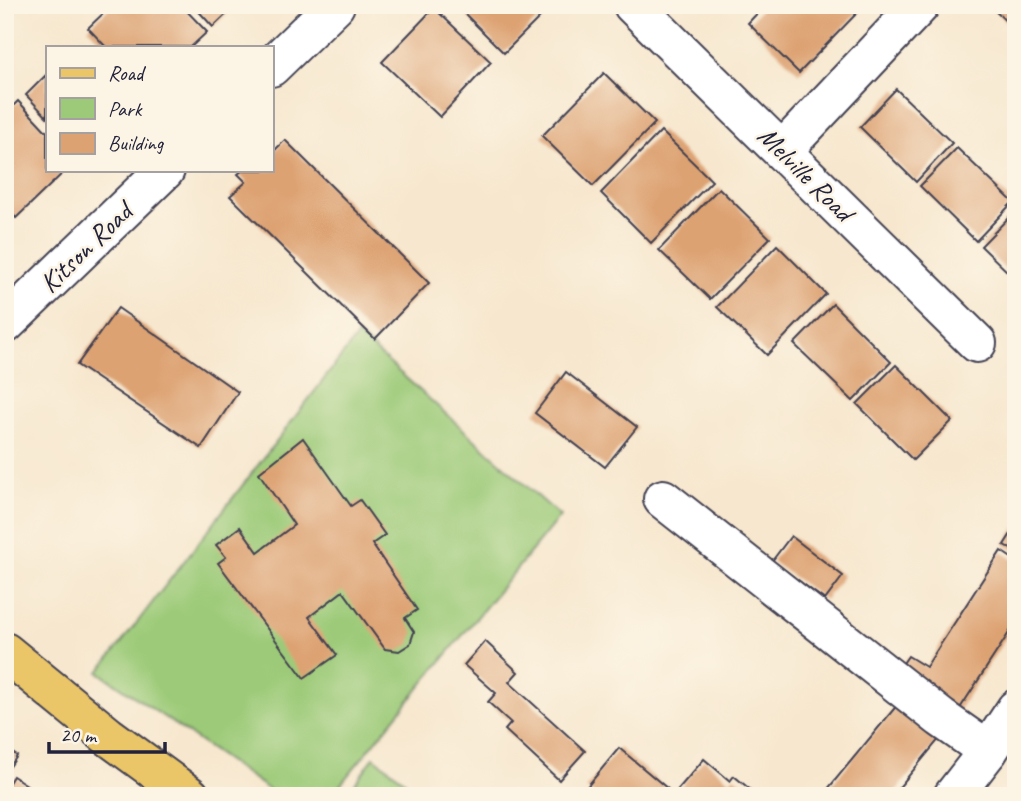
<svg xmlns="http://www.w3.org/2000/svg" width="1021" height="801" font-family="Caveat,sans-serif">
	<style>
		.green { fill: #9cca78; stroke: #5f765a; stroke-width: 2 }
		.building { fill: #dda272 }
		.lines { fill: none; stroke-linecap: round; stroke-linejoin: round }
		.minor-casing { stroke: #424051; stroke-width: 42 }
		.major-casing { stroke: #424051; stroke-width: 42 }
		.minor { stroke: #fff; stroke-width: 38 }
		.major { stroke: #ebc669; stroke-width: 38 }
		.labels { text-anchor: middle; stroke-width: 5; stroke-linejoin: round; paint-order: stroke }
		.street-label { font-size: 28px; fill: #22223b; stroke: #fcf5e5 }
	</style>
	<rect width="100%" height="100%" fill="#fcf5e5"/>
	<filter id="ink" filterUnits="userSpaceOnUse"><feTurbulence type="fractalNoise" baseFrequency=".0143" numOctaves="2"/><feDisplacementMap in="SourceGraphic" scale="14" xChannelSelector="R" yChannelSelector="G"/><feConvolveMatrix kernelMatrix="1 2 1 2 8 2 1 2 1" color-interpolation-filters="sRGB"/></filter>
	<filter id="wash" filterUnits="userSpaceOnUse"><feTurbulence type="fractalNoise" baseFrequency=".00686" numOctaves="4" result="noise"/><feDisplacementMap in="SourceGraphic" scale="28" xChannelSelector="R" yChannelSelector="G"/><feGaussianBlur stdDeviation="1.57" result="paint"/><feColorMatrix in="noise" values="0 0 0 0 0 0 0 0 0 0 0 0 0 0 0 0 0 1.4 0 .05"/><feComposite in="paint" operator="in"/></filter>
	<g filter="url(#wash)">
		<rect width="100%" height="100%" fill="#f7e7ce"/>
		<g class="green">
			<path d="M358,335L560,516L331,796H278L99,672Z"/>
			<path d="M374,757L405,781C394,801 365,796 346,796Z"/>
		</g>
		<g id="blocks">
			<g class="building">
				<path d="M112,5H181L207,32L191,47H106L88,28Z"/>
				<path d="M193,5H236L213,27Z"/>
				<path d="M456,5H552L504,53Z"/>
				<path d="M765,5H851L858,12L799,73L748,23Z"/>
				<path d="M989,5H1016V31Z"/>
				<path d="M434,8L491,62L440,117L382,62Z"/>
				<path d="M604,73L655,123L593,186L542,136Z"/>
				<path d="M47,74V117L26,95Z"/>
				<path d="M896,89L952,143L916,182L860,127Z"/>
				<path d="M18,101L47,132V170H66L16,218L5,206V114Z"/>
				<path d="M661,131L712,181L651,243L601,193Z"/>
				<path d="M285,140L429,283L375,339L230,196L246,182L238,174L243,170H271V154Z"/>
				<path d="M957,148L1013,202L976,241L920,186Z"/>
				<path d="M719,188L770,238L710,299L659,250Z"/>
				<path d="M1016,210V280L981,246Z"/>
				<path d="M777,245L826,294L767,355L717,307Z"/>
				<path d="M833,304L891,362L853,401L794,344Z"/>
				<path d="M118,308L238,392L201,448L77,365Z"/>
				<path d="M896,365L952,421L913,460L857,404Z"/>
				<path d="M566,372L637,427L605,467L535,413Z"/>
				<path d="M303,438L351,506L360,500L385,535L372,544L417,610L405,618L414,632L410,644L399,651L385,649L343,591L309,617L337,655L304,678L218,563L226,557L216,545L240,527L258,552L294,525L259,473Z"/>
				<path d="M1016,526V552L1004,545Z"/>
				<path d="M791,536L843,576L825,600L772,561Z"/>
				<path d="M1001,551L1016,561V622L955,716L899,669L908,656L926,667Z"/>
				<path d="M485,641L518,672L509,682L585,751L559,780L505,730L511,723L488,702L496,693L464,665Z"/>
				<path d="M903,698L945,732L892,796H822Z"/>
				<path d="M5,748L17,756L5,774Z"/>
				<path d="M619,748L674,794L704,759L730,781L734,776L758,796H595L586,788Z"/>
				<path d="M13,776L44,796H5V789Z"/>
			</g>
		</g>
	</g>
	<g filter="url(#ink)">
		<use href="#blocks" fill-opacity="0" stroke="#424051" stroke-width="2"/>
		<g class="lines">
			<g class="minor-casing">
				<g id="minor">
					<path d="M633,5L977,343"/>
					<path d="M271,67L335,5"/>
					<path d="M783,150L920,5"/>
					<path d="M5,324L165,170"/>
					<path d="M663,499L941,718L988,751"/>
					<path d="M953,796L988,751L1016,709"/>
				</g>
			</g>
			<g class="major-casing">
				<path id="major" d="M5,652L108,736L190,796"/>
			</g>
			<use href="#minor" class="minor"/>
			<use href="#major" class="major"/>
		</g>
	</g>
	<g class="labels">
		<g class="street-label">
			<text transform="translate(806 173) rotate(45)" y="10">Melville Road</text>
			<text transform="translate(85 247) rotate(-44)" y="10">Kitson Road</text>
		</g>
	</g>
	<rect width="1021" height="801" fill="none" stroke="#fcf5e5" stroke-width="28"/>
	<rect x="46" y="46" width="228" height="126" fill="#fcf5e5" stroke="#a5a1a1" stroke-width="2"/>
	<rect x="60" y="68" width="35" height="10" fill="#ebc669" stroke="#a5a1a1" stroke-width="2"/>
	<text x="108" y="80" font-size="21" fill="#22223b">Road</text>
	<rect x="60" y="98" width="35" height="21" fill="#9cca78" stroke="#a5a1a1" stroke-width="2"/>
	<text x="108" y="116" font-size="21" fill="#22223b">Park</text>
	<rect x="60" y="133" width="35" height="21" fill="#dda272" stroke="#a5a1a1" stroke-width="2"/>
	<text x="108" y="150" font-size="21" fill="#22223b">Building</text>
	<path d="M49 742v10h116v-10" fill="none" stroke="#22223b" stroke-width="3.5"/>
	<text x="60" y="742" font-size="21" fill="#22223b" stroke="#fcf5e5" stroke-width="5" paint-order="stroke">20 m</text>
</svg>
